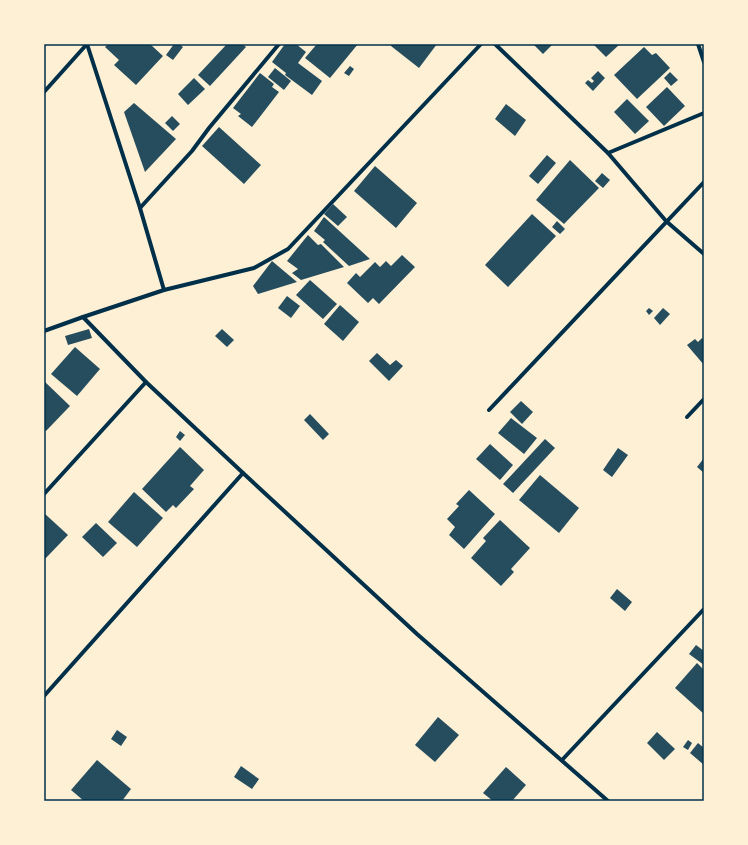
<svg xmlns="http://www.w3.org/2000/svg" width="748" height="845" font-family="Helvetica,sans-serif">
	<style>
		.building { fill: #264d5e }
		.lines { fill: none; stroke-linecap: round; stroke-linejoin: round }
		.minor { stroke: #003049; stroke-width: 4 }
		.neatline { fill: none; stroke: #003049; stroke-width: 1.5 }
	</style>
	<rect width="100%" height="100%" fill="#fdf0d5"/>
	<g class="building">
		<path d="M108,44H150L163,56L136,85L114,65L119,60L105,47Z"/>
		<path d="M174,44H179L183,47L173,60L166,55Z"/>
		<path d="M227,44H242L246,47L210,86L198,75Z"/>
		<path d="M285,44H296L306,52L298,63L322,81L312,95L285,75L286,73L272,62Z"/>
		<path d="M317,44H358L330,78L305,58Z"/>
		<path d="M392,44H437L419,68L391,46Z"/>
		<path d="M533,44H553L543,54Z"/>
		<path d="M593,44H620L606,57Z"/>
		<path d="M644,47L652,55L656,53L670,68L637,99L614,75Z"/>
		<path d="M350,66L354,69L349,76L344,73Z"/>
		<path d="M275,68L291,81L284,90L268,77Z"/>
		<path d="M598,71L605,78L593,91L585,83L588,80L592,83L594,81L591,78Z"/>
		<path d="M670,72L678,80L671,86L664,78Z"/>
		<path d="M260,73L274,84L272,87L279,92L252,127L238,116L241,114L233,108Z"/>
		<path d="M194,78L205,89L188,105L178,94Z"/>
		<path d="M667,87L685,106L664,126L646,107Z"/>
		<path d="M627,99L649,121L635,134L614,112Z"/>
		<path d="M134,103L176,139L145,172L124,112Z"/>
		<path d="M506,104L526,120L515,136L495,119Z"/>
		<path d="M172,116L180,124L173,131L165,123Z"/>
		<path d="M219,127L261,165L244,184L202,146Z"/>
		<path d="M547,155L556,163L538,184L529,176Z"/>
		<path d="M570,160L599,188L564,224L536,200Z"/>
		<path d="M375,166L417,203L396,228L354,191Z"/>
		<path d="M602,173L610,180L603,188L595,181Z"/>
		<path d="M333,204L347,217L338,226L324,214Z"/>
		<path d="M532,214L556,236L508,287L485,265Z"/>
		<path d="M324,217L370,259L349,266L323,242L325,240L314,231Z"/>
		<path d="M557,221L565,229L560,234L552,227Z"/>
		<path d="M308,235L318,245L321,244L344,267L301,280L292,273L298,269L287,261Z"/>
		<path d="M402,255L415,267L379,304L373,298L368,303L347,283L356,273L360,277L375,262L380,267L386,261L391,266Z"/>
		<path d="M272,261L297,282L258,294L253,286Z"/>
		<path d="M310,280L337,304L323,319L296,295Z"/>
		<path d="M287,296L300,306L291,318L278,308Z"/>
		<path d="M340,305L359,322L343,341L324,324Z"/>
		<path d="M649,308L653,311L649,315L646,311Z"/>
		<path d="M663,308L670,314L660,325L654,318Z"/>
		<path d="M89,329L92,338L68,345L65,336Z"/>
		<path d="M222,329L234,340L227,347L215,336Z"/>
		<path d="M702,338L704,341V365L687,345L695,339L698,342Z"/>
		<path d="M75,347L100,369L77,396L51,374Z"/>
		<path d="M377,353L390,365L396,360L403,366L389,381L369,361Z"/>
		<path d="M44,381L70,406L46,431L44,429Z"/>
		<path d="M521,401L533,412L522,424L510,412Z"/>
		<path d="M310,414L329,434L323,440L304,420Z"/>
		<path d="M511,418L537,438L524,454L498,433Z"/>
		<path d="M180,431L185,435L180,441L176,437Z"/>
		<path d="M545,439L555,448L513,493L503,484Z"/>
		<path d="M490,444L513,465L500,480L476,459Z"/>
		<path d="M180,447L204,470L190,486L194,489L176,508L173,505L166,512L142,489Z"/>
		<path d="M618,448L628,455L612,477L603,470Z"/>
		<path d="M704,458V473L697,467Z"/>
		<path d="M540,475L579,508L559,533L519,500Z"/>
		<path d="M469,490L495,514L464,549L449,535L455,527L447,519L459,506L456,504Z"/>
		<path d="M134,492L163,518L137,547L108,522Z"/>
		<path d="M44,513L68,535L44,560Z"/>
		<path d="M500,520L530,548L511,569L514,572L501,586L471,558L486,541L483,538Z"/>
		<path d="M96,523L117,543L103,557L82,537Z"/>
		<path d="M617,589L632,602L625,611L610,598Z"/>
		<path d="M696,645L704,651V665L689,654Z"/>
		<path d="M697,663L704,670V714L675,688Z"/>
		<path d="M438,717L459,735L435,762L415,745Z"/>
		<path d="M117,730L127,737L121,746L111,739Z"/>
		<path d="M657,732L675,749L664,760L647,743Z"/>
		<path d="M688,740L692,743L688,750L683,747Z"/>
		<path d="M698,743L704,748V765L690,753Z"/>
		<path d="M97,760L131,789L122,801H84L71,790Z"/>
		<path d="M241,766L259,779L252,789L234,777Z"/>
		<path d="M506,767L526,785L512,801H493L483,793Z"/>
	</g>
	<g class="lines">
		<g class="minor">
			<path d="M495,44L608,153L666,221L704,254"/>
			<path d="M698,44L704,62"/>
			<path d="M44,92L87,44"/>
			<path d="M608,153L704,113"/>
			<path d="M140,208L192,151L209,128L279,44"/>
			<path d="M164,290L254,268L288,249L481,44"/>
			<path d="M44,331L83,317"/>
			<path d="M489,410L704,182"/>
			<path d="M687,417L704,399"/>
			<path d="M243,473L417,634L608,801"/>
			<path d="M44,494L146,382"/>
			<path d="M44,696L243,473L146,382L83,317L164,290L140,208L87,44"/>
			<path d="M562,760L704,609"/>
		</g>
	</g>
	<rect width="748" height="845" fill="none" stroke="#fdf0d5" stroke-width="90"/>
	<rect x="45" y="45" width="658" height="755" class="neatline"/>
</svg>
